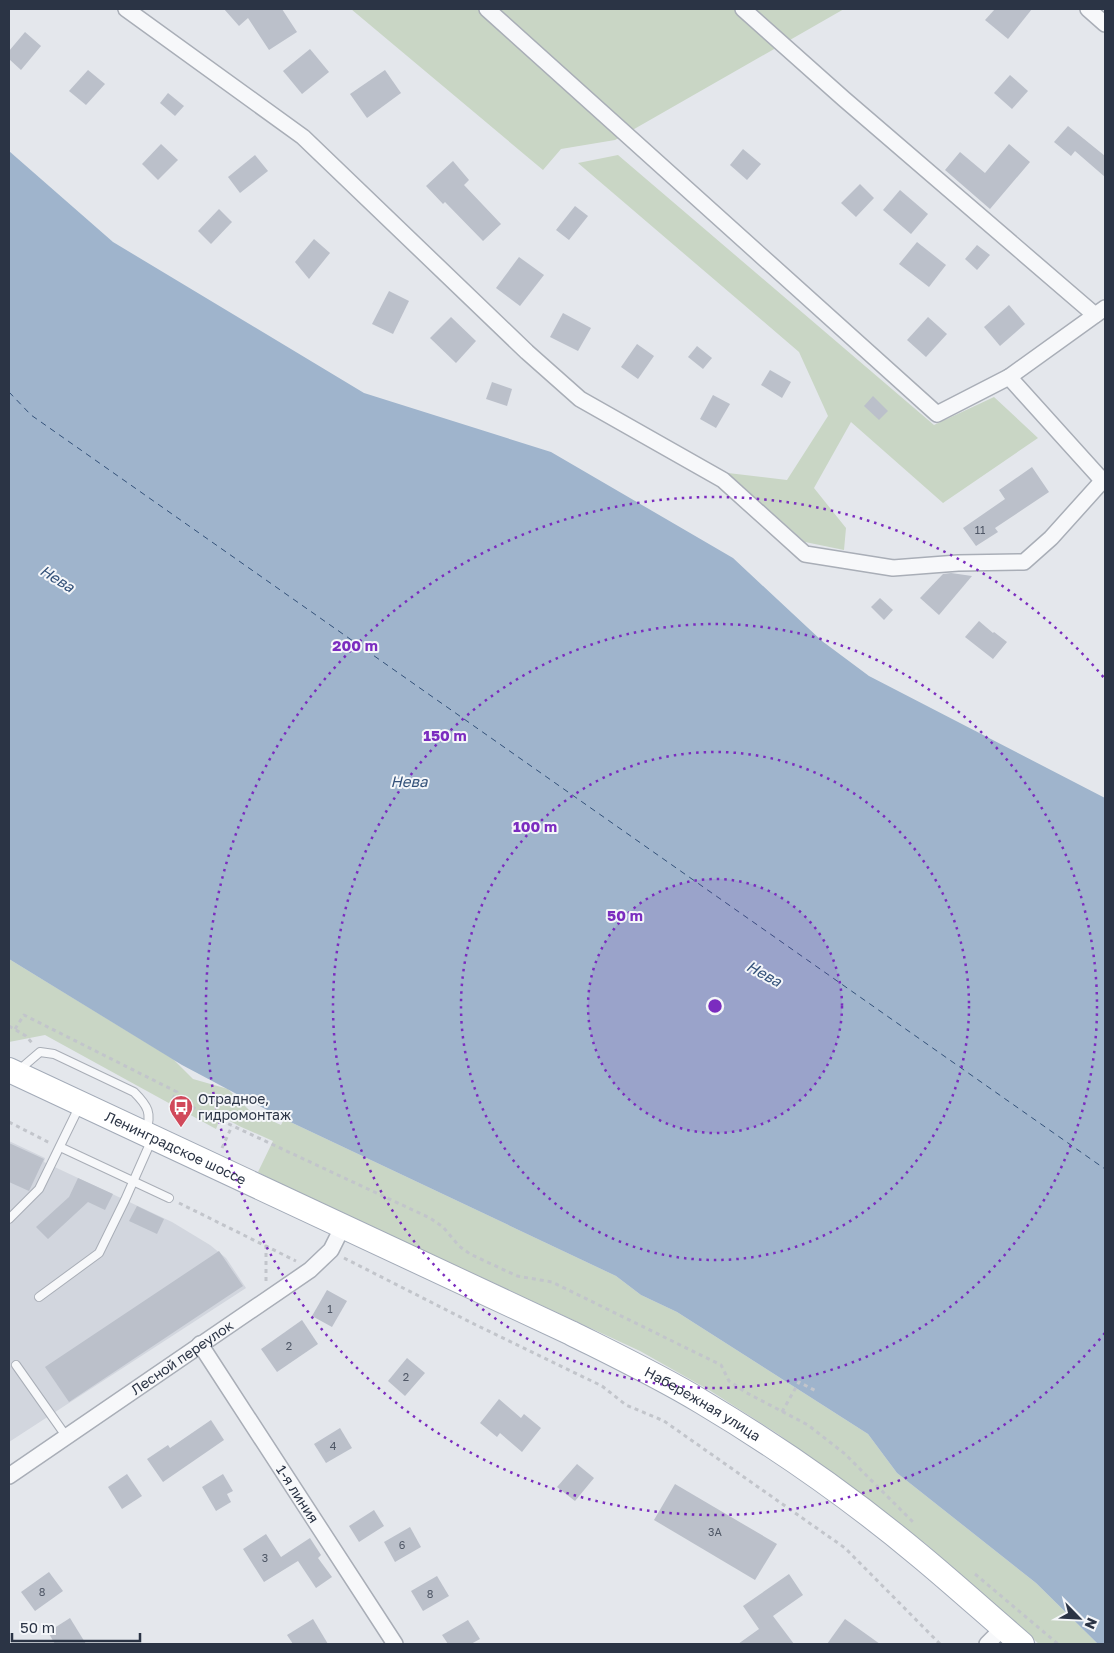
<svg xmlns="http://www.w3.org/2000/svg" width="1114" height="1653" font-family="'Golos Text',sans-serif">
	<style>
		.built { fill: #d2d6de }
		.green { fill: #c9d6c5 }
		.water { fill: #9fb4cc }
		.lines { fill: none; stroke-linecap: round; stroke-linejoin: round }
		.ferry { stroke: #34527a; stroke-width: 1; stroke-dasharray: 6 5; stroke-linecap: butt }
		.building { fill: #bbc0ca }
		.service-casing { stroke: #a9aeb7; stroke-width: 10 }
		.minor-casing { stroke: #a9aeb7; stroke-width: 18 }
		.primary-casing { stroke: #a3abb8; stroke-width: 26 }
		.path { stroke: #c2c5cb; stroke-width: 3; stroke-dasharray: 4 4; stroke-linecap: butt }
		.service { stroke: #f7f8fa; stroke-width: 8 }
		.minor { stroke: #f7f8fa; stroke-width: 15 }
		.primary { stroke: #fff; stroke-width: 24 }
		.ring { fill: none; stroke: #7b2cbf; stroke-width: 2.5; stroke-dasharray: 2.5 5 }
		.labels { text-anchor: middle; stroke-width: 4; stroke-linejoin: round; paint-order: stroke }
		.number-label { font-size: 11px; fill: #4f5766 }
		.poi-label { font-size: 14px; fill: #2b3445; stroke: #f4f6f9; text-anchor: start }
		.street-label { font-size: 14px; fill: #2b3445; stroke: #f4f6f9 }
		.water-label { font-size: 15px; font-style: italic; fill: #34527a; stroke: #f4f6f9 }
		.centre { fill: #7b2cbf; stroke: #f4f6f9; stroke-width: 2.5 }
		.ring-label { font-size: 15px; text-anchor: middle; font-weight: bold; fill: #7b2cbf; stroke: #f4f6f9; stroke-width: 4; stroke-linejoin: round; paint-order: stroke }
	</style>
	<rect width="100%" height="100%" fill="#e4e7ec"/>
	<path class="built" d="M9,1141L45,1158L44,1162L172,1222L210,1245L226,1258L246,1288L9,1442Z"/>
	<g class="green">
		<path d="M351,9H844L615,140L561,149L543,170Z"/>
		<path d="M618,155L934,425L994,397L1038,438L943,503L851,422L814,488L846,528L844,550L805,542L728,473L787,480L828,416L799,352L578,163Z"/>
		<path d="M9,959L173,1059L193,1079L228,1089L250,1111L281,1125L284,1119L616,1276L641,1295L677,1312L868,1434L897,1473L1036,1583L1098,1644H1039L926,1544L778,1434L709,1390L640,1351L272,1180L258,1172L273,1141L239,1126L221,1116L216,1129L45,1035L9,1042Z"/>
	</g>
	<path class="water" d="M9,151L113,242L364,393L551,452L733,558L822,641L869,676L1105,798V1644H1098L1036,1583L897,1473L868,1434L677,1312L641,1295L616,1276L284,1119L182,1065L9,959Z"/>
	<g class="lines">
		<path class="ferry" d="M9,392L31,415L1105,1169"/>
	</g>
	<g class="building">
		<path d="M224,9H282L297,32L269,50L248,18L239,26Z"/>
		<path d="M995,9H1032L1008,39L985,20Z"/>
		<path d="M25,32L41,46L21,70L9,59V51Z"/>
		<path d="M310,49L329,72L302,94L283,71Z"/>
		<path d="M88,70L105,84L86,105L69,91Z"/>
		<path d="M385,70L401,93L367,118L350,94Z"/>
		<path d="M1010,75L1028,91L1012,109L994,93Z"/>
		<path d="M168,93L184,106L175,116L160,103Z"/>
		<path d="M1068,126L1105,156V177L1075,151L1071,156L1054,142Z"/>
		<path d="M161,144L178,160L158,180L142,164Z"/>
		<path d="M1009,144L1030,162L990,209L945,170L960,152L985,173Z"/>
		<path d="M743,149L761,164L747,180L730,165Z"/>
		<path d="M255,155L268,171L240,193L228,177Z"/>
		<path d="M453,161L469,180L464,185L501,224L483,241L445,202L443,204L426,186Z"/>
		<path d="M860,184L874,198L856,217L841,203Z"/>
		<path d="M900,190L928,214L911,234L883,210Z"/>
		<path d="M575,206L588,216L569,240L556,230Z"/>
		<path d="M219,209L232,222L211,244L198,231Z"/>
		<path d="M314,239L330,253L309,279L295,262Z"/>
		<path d="M917,242L946,265L929,287L899,264Z"/>
		<path d="M977,245L990,255L977,270L965,259Z"/>
		<path d="M519,257L544,275L520,306L496,288Z"/>
		<path d="M389,291L409,301L393,334L372,324Z"/>
		<path d="M1009,305L1025,324L1000,346L984,327Z"/>
		<path d="M563,313L591,328L578,351L550,337Z"/>
		<path d="M451,317L476,341L456,363L430,338Z"/>
		<path d="M928,317L947,334L926,357L907,340Z"/>
		<path d="M637,344L654,356L638,379L621,367Z"/>
		<path d="M697,346L712,358L703,369L688,357Z"/>
		<path d="M770,370L791,382L782,398L761,385Z"/>
		<path d="M492,382L512,389L507,406L486,399Z"/>
		<path d="M713,395L730,404L716,428L700,419Z"/>
		<path d="M873,396L888,411L879,420L864,406Z"/>
		<path d="M1032,467L1049,492L995,528L998,532L976,546L963,528L1005,499L999,490Z"/>
		<path d="M951,573L972,576L939,615L920,598L943,574Z"/>
		<path d="M880,598L893,610L884,620L871,607Z"/>
		<path d="M979,621L993,633L994,632L1007,642L993,659L965,637Z"/>
		<path d="M9,1143L44,1159L29,1191L9,1182Z"/>
		<path d="M78,1178L113,1194L105,1210L88,1202L48,1239L36,1227L69,1197Z"/>
		<path d="M137,1206L164,1219L157,1234L129,1221Z"/>
		<path d="M219,1251L243,1286L69,1402L45,1367Z"/>
		<path d="M327,1290L347,1301L332,1327L312,1316Z"/>
		<path d="M302,1320L318,1344L277,1372L261,1349Z"/>
		<path d="M407,1358L425,1373L405,1396L388,1381Z"/>
		<path d="M499,1399L521,1418L524,1414L541,1428L522,1452L500,1433L497,1437L480,1423Z"/>
		<path d="M211,1420L224,1440L163,1482L147,1459L168,1445L170,1448Z"/>
		<path d="M340,1428L352,1448L326,1463L314,1444Z"/>
		<path d="M577,1464L594,1478L575,1501L557,1487Z"/>
		<path d="M127,1474L142,1496L122,1509L108,1487Z"/>
		<path d="M223,1474L233,1491L227,1494L231,1502L216,1511L202,1487Z"/>
		<path d="M675,1484L777,1544L755,1580L654,1520Z"/>
		<path d="M374,1510L384,1526L359,1542L349,1526Z"/>
		<path d="M410,1527L421,1547L395,1562L384,1542Z"/>
		<path d="M266,1534L281,1557L310,1538L321,1555L318,1558L332,1577L316,1588L298,1561L264,1582L243,1549Z"/>
		<path d="M49,1572L63,1591L35,1611L21,1592Z"/>
		<path d="M789,1574L803,1595L773,1616L794,1644H738L759,1629L743,1606Z"/>
		<path d="M437,1576L449,1596L423,1611L411,1591Z"/>
		<path d="M70,1618L86,1644H55L48,1632Z"/>
		<path d="M313,1619L328,1644H293L287,1635Z"/>
		<path d="M845,1619L880,1644H827Z"/>
		<path d="M468,1620L480,1639L471,1644H448L442,1635Z"/>
	</g>
	<g class="lines">
		<g class="service-casing">
			<g id="service">
				<path d="M19,1070L40,1052L54,1054L134,1092C148,1106 152,1113 146,1132"/>
				<path d="M60,1147L169,1198"/>
				<path d="M9,1219L39,1189L80,1105"/>
				<path d="M39,1297L99,1253L125,1200L152,1139"/>
				<path d="M16,1365L66,1436"/>
			</g>
		</g>
		<g class="minor-casing">
			<g id="minor">
				<path d="M126,9L303,137L527,352L580,399L723,480L805,554L893,568L958,563L1024,562L1051,538L1105,478"/>
				<path d="M487,9L937,414L1009,377L1105,308"/>
				<path d="M743,9L844,99L1095,315"/>
				<path d="M1088,9L1105,24"/>
				<path d="M1009,377L1102,480"/>
				<path id="s1" d="M200,1344L395,1644"/>
				<path id="s2" d="M9,1476L310,1270L331,1250L343,1226"/>
				<path d="M987,1644L1003,1628"/>
			</g>
		</g>
		<g class="primary-casing">
			<g id="primary">
				<path id="s3" d="M9,1070L571,1333C615,1355 659,1376 702,1402C776,1446 852,1499 919,1555C954,1584 987,1614 1022,1644"/>
			</g>
		</g>
		<g class="path">
			<path d="M9,1026L26,1036L33,1044"/>
			<path d="M15,1029L24,1015L177,1092L173,1098L430,1218L443,1227L459,1246L470,1254L517,1276L552,1282L721,1365L729,1381L745,1392L808,1425L845,1454L914,1523"/>
			<path d="M9,1122L50,1143"/>
			<path d="M222,1148L232,1126"/>
			<path d="M179,1203L296,1261"/>
			<path d="M266,1245V1282"/>
			<path d="M344,1258L476,1325L602,1386L626,1405L664,1421L845,1548L940,1644"/>
			<path d="M782,1412L799,1382L816,1391"/>
			<path d="M975,1574L1058,1644"/>
		</g>
		<use href="#service" class="service"/>
		<use href="#minor" class="minor"/>
		<use href="#primary" class="primary"/>
	</g>
	<circle cx="715" cy="1006" r="127" fill="#7b2cbf" fill-opacity=".12"/>
	<g class="ring">
		<circle cx="715" cy="1006" r="127"/>
		<circle cx="715" cy="1006" r="254"/>
		<circle cx="715" cy="1006" r="382"/>
		<path d="M1105 1333A509 509 0 1 1 1105 679"/>
	</g>
	<defs>
		<g id="bus-pin" transform="scale(1.25)"><path d="M0 17L-7.5 6A9.5 9.5 0 1 1 7.5 6Z" fill="#d1495b" stroke="#f4f6f9"/><path d="M-5-6H5V4H4V6H2V4H-2V6H-4V4H-5ZM-3.5-4V0h7V-4ZM-3.5 1.2v1.5H-2V1.2ZM2 1.2v1.5H3.5V1.2Z" fill="#fff"/></g>
	</defs>
	<g fill-rule="evenodd">
		<use href="#bus-pin" x="181" y="1107"/>
	</g>
	<g class="labels">
		<g class="number-label">
			<text x="980" y="534">11</text>
			<text x="330" y="1313">1</text>
			<text x="289" y="1350">2</text>
			<text x="406" y="1381">2</text>
			<text x="333" y="1450">4</text>
			<text x="715" y="1536">3А</text>
			<text x="402" y="1549">6</text>
			<text x="265" y="1562">3</text>
			<text x="42" y="1596">8</text>
			<text x="430" y="1598">8</text>
		</g>
		<g class="poi-label">
			<text x="198" y="1104">Отрадное,<tspan x="198" dy="16">гидромонтаж</tspan></text>
		</g>
		<g class="street-label">
			<text dy="5" stroke="none"><textPath href="#s3" startOffset="184">Ленинградское шоссе</textPath></text>
			<text dy="5" stroke="none"><textPath href="#s2" startOffset="210">Лесной переулок</textPath></text>
			<text dy="5" stroke="none"><textPath href="#s3" startOffset="770">Набережная улица</textPath></text>
			<text dy="5" stroke="none"><textPath href="#s1" startOffset="179">1-я линия</textPath></text>
		</g>
		<g class="water-label">
			<text transform="translate(57 579) rotate(32)" y="5">Нева</text>
			<text x="409" y="787">Нева</text>
			<text transform="translate(764 974) rotate(29)" y="5">Нева</text>
		</g>
	</g>
	<circle cx="715" cy="1006" r="8" class="centre"/>
	<g class="ring-label">
		<text x="355" y="651">200 m</text>
		<text x="445" y="741">150 m</text>
		<text x="535" y="832">100 m</text>
		<text x="625" y="921">50 m</text>
	</g>
	<rect width="1114" height="1653" fill="none" stroke="#2b3445" stroke-width="20"/>
	<g transform="translate(1079 1618) rotate(114)" stroke="#f4f6f9" stroke-width="4" paint-order="stroke">
	<path d="M0-4L9 19L0 12L-9 19Z" fill="#2b3445"/>
	<text y="-8" font-size="14" font-weight="bold" text-anchor="middle" fill="#2b3445">N</text>
	</g>
	<path d="M12 1633v8h128v-8" fill="none" stroke="#2b3445" stroke-width="2.5"/>
	<text x="20" y="1633" font-size="15" fill="#2b3445" stroke="#f4f6f9" stroke-width="4" paint-order="stroke">50 m</text>
</svg>
